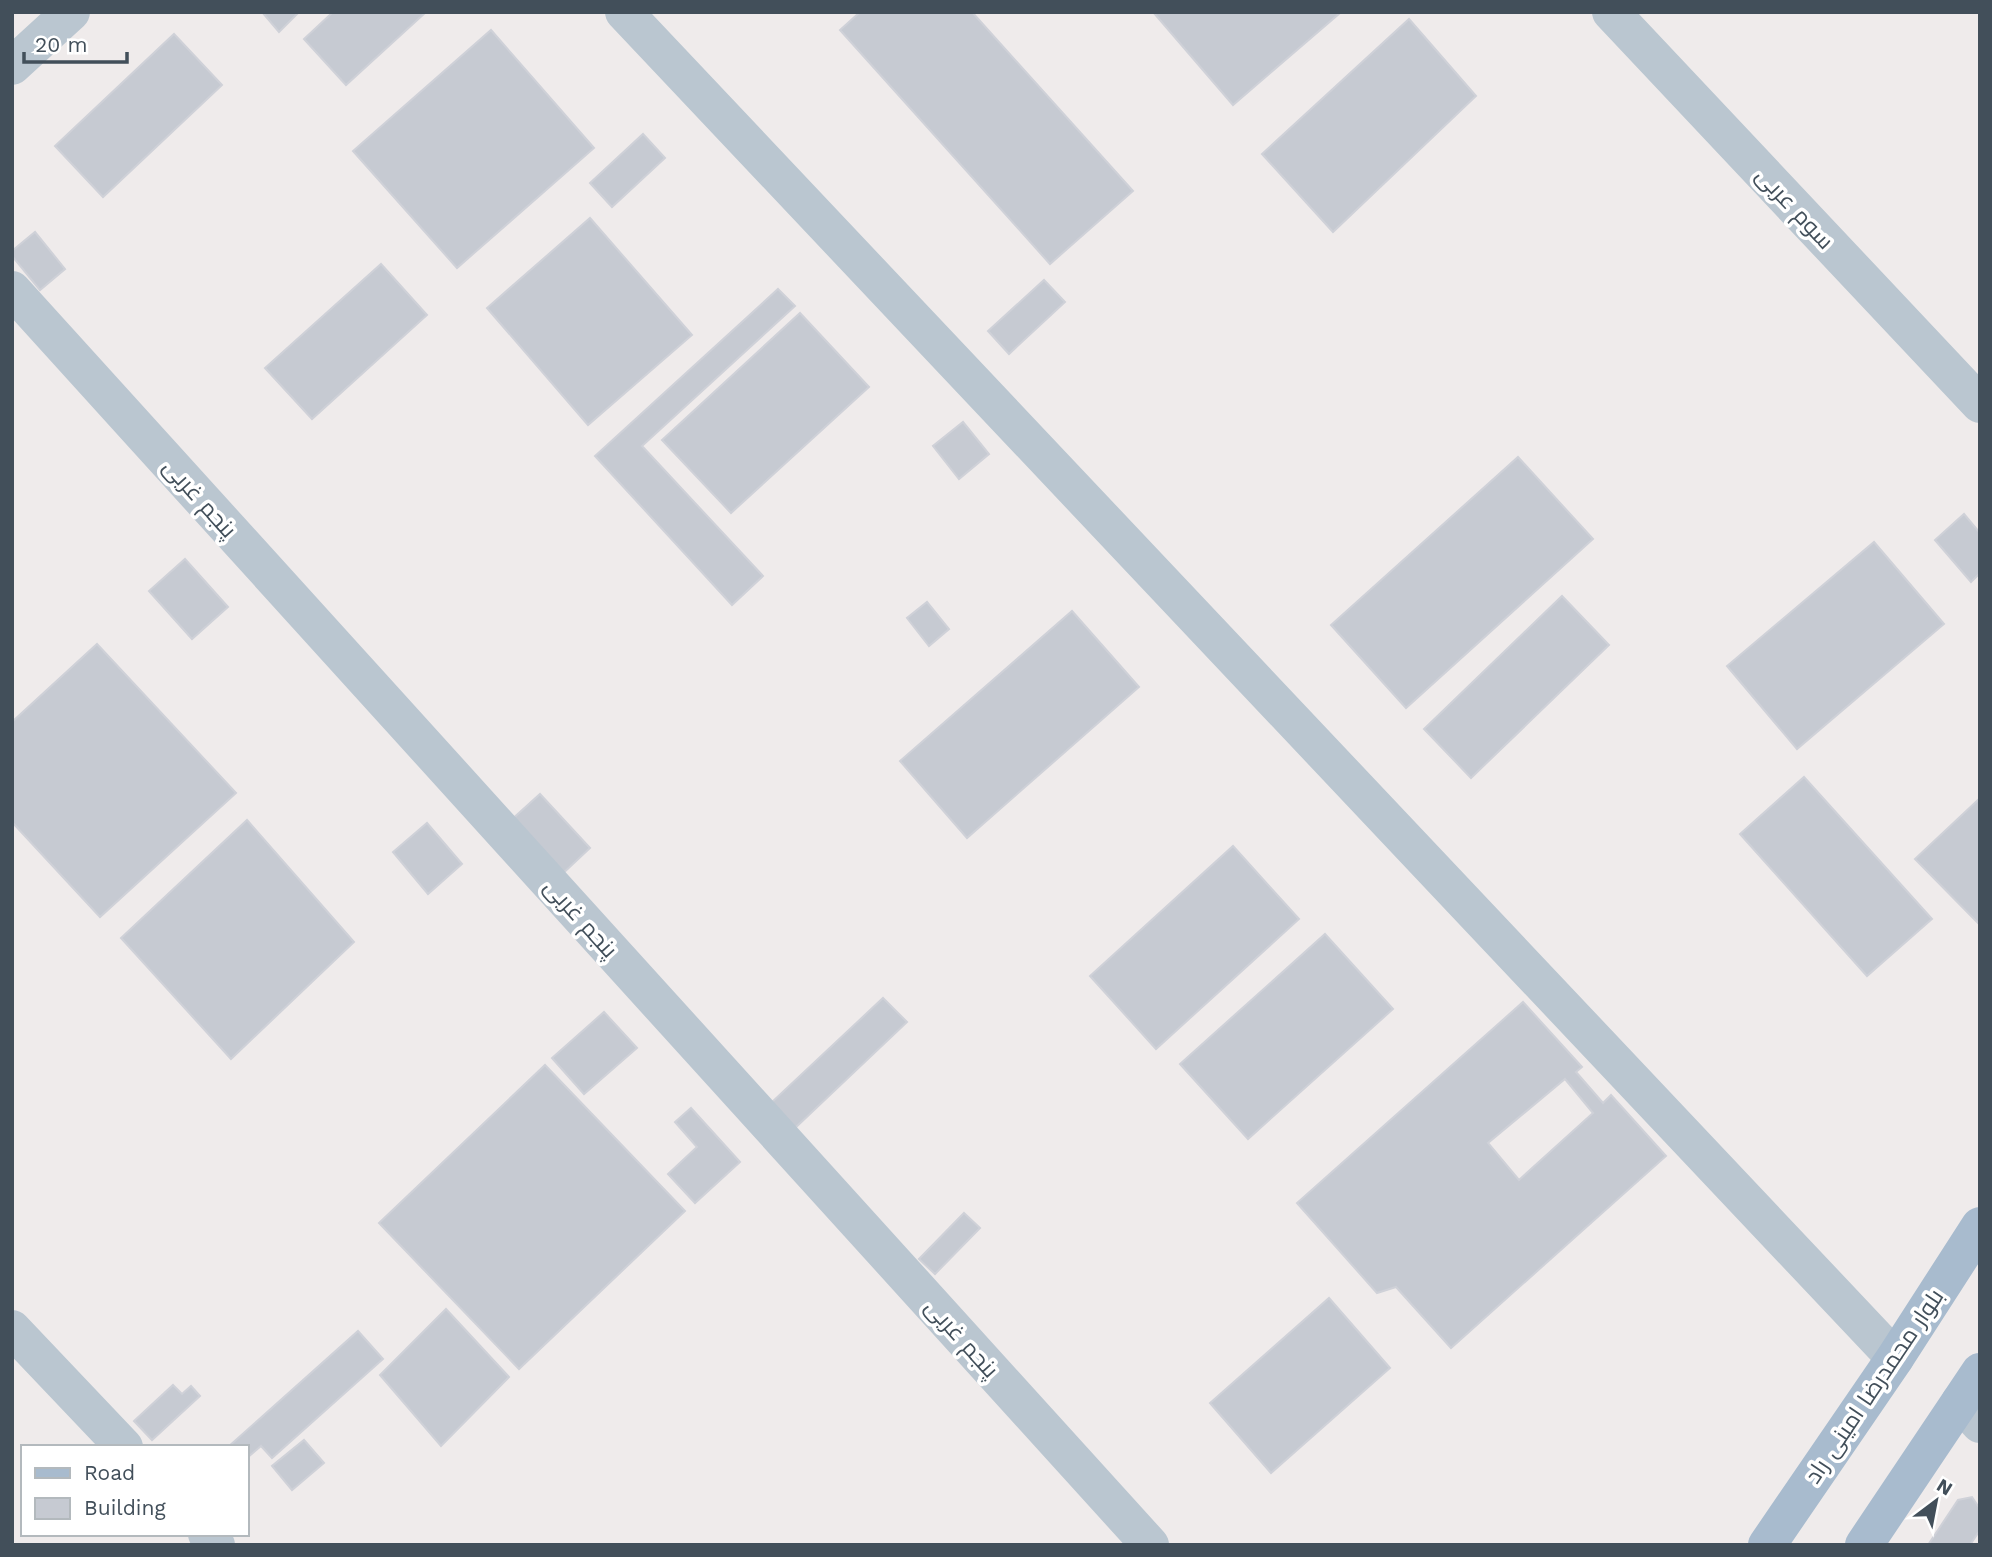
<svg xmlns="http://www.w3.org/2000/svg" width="1992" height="1557" font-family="'Work Sans',Cairo,sans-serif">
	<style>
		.building { fill: #c6cad2; stroke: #cfd1d8; stroke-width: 2; fill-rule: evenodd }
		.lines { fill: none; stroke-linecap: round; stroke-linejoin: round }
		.minor { stroke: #bac6d0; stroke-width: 38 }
		.major { stroke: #a8bbce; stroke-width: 38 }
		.labels { text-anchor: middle; stroke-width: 7; stroke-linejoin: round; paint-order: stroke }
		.street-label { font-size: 23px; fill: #424f5a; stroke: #fff }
	</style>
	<rect width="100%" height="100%" fill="#efebeb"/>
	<g class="building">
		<path d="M262,12H299L279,32Z"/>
		<path d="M333,12H426L346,85L304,39Z"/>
		<path d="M860,12H972L1133,191L1050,264L840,30Z"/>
		<path d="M1153,12H1340V13L1233,105Z"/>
		<path d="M1409,19L1476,96L1333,232L1262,154Z"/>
		<path d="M491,30L594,148L457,268L353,151Z"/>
		<path d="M174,34L222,85L103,197L55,146Z"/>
		<path d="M643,134L665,158L612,207L590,183Z"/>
		<path d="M590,218L692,335L588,425L487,308Z"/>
		<path d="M35,232L65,269L40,290L12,256V251Z"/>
		<path d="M381,264L427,315L312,419L265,368Z"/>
		<path d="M1044,280L1065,302L1009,354L988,331Z"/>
		<path d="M778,289L795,306L642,446L763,576L732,605L595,456Z"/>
		<path d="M800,313L869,387L731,513L662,440Z"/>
		<path d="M963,422L989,454L959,479L933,446Z"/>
		<path d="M1518,457L1593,539L1406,708L1331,625Z"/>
		<path d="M1964,514L1980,533V573L1971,582L1935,540Z"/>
		<path d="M1874,542L1944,624L1797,749L1727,666Z"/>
		<path d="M185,559L228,607L192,639L149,591Z"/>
		<path d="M1562,596L1609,645L1471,778L1424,729Z"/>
		<path d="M927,602L949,629L929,646L907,618Z"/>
		<path d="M1072,611L1139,687L967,838L900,761Z"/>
		<path d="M97,644L236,793L100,917L12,822V722Z"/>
		<path d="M1804,777L1932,919L1867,976L1740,834Z"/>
		<path d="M540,794L590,848L559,877L509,822Z"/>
		<path d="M1980,798V925L1915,859Z"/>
		<path d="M247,820L354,942L231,1059L121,938Z"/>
		<path d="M427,823L462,864L428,894L393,852Z"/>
		<path d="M1233,846L1299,919L1156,1049L1090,976Z"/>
		<path d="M1325,934L1393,1009L1248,1139L1180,1064Z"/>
		<path d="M883,998L907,1022L795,1128L771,1103Z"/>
		<path d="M1523,1002L1582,1067L1576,1072L1603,1103L1611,1095L1666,1156L1451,1348L1396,1287L1377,1293L1297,1203ZM1565,1079L1593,1113L1519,1180L1488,1143Z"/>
		<path d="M604,1012L637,1048L584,1094L552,1058Z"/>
		<path d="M545,1065L685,1211L519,1369L379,1223Z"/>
		<path d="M691,1108L740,1162L695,1203L668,1174L697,1147L675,1122Z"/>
		<path d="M964,1213L980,1228L935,1274L919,1259Z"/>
		<path d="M1329,1298L1390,1368L1271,1473L1210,1403Z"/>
		<path d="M446,1309L509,1377L441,1446L380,1375Z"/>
		<path d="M358,1331L383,1359L272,1458L261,1446L247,1458V1447H228Z"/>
		<path d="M173,1385L182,1394L191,1386L200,1396L152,1440L134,1421Z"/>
		<path d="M304,1440L324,1463L292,1490L272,1466Z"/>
		<path d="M1972,1497L1980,1509V1530L1970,1545H1928L1958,1500Z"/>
	</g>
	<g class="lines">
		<g class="minor">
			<path d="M624,12L1895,1358"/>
			<path d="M1611,12L1980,404"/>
			<path d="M12,66L71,12"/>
			<path d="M12,290L1150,1545"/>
			<path d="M12,1329L124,1447"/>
			<path d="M1960,1402L1980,1424"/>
			<path d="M207,1534L216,1545"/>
		</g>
		<g class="major">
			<path d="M1767,1545L1895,1358L1980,1226"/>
			<path d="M1864,1545L1980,1372"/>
		</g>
	</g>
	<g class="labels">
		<g class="street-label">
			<text transform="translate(1795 208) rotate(47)" y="8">سوم عربی</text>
			<text transform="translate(200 498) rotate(48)" y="8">پنجم غربی</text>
			<text transform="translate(581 918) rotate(48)" y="8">پنجم غربی</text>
			<text transform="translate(962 1338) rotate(48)" y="8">پنجم غربی</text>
			<text transform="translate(1874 1386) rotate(-56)" y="8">بلوار محمدرضا امینی راد</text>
		</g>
	</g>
	<rect width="1992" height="1557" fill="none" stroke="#424f5a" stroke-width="28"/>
	<rect x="21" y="1445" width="228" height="91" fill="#ffffff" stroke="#b3b9bd" stroke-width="2"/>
	<rect x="35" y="1468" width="35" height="10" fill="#a8bbce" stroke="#b3b9bd" stroke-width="2"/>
	<text x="84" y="1480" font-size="21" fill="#424f5a">Road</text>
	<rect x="35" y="1498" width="35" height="21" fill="#c6cad2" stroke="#b3b9bd" stroke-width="2"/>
	<text x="84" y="1515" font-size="21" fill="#424f5a">Building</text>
	<g transform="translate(1936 1501) rotate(32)" stroke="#ffffff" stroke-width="5" paint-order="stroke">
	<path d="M0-5L12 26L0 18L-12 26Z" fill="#424f5a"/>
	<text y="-10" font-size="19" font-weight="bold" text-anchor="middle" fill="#424f5a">N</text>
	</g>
	<path d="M24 52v10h103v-10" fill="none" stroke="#424f5a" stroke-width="3.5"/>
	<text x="35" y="52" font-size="21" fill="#424f5a" stroke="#ffffff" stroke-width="5" paint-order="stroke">20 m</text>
</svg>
